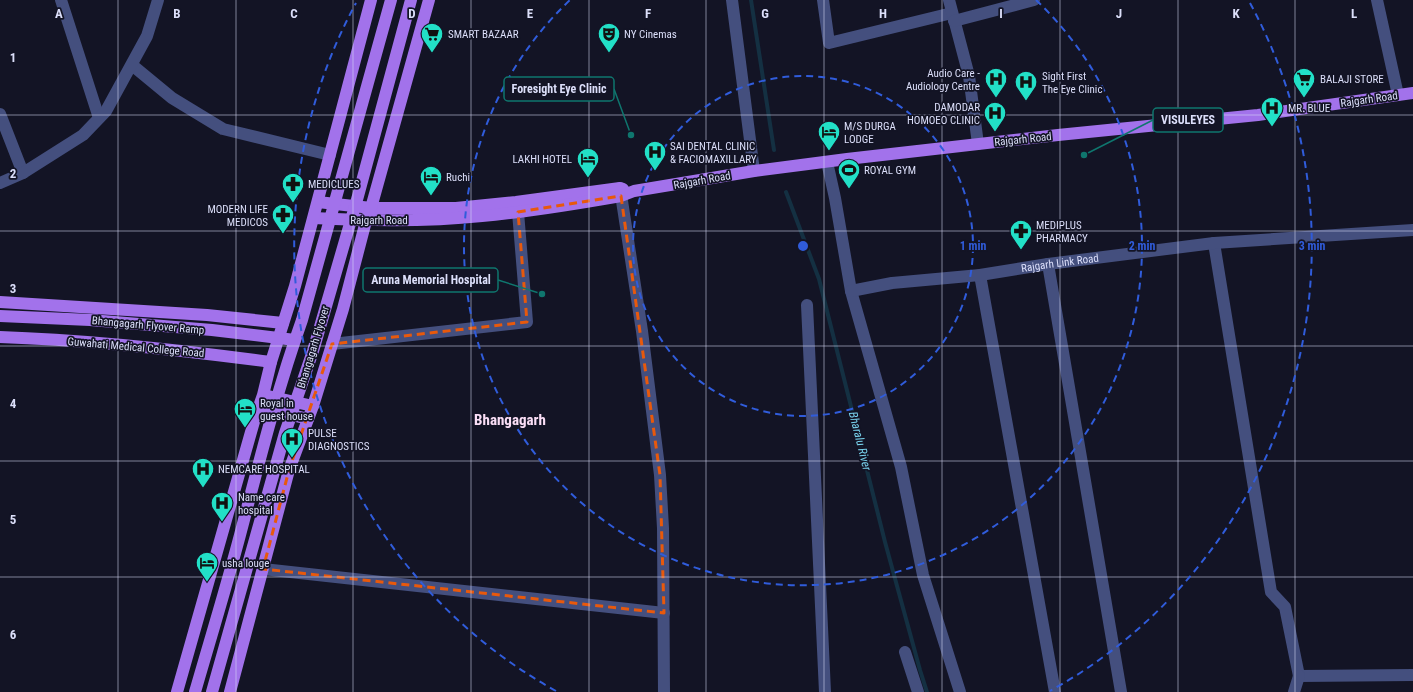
<svg xmlns="http://www.w3.org/2000/svg" width="1413" height="692" font-family="'Roboto Condensed',sans-serif">
	<style>
		.lines { fill: none; stroke-linecap: round; stroke-linejoin: round }
		.stream { stroke: #143042; stroke-width: 4 }
		.minor { stroke: #444f7e; stroke-width: 12 }
		.major { stroke: #a272eb; stroke-width: 12 }
		.major-bridge { stroke: #a272eb; stroke-width: 12 }
		.marked { fill: none; stroke: #e8590c; stroke-width: 3; stroke-dasharray: 8 5; stroke-linejoin: round }
		.grid { fill: none; stroke: #dcdffa; stroke-width: 1; stroke-opacity: 0.55 }
		.ring { fill: none; stroke: #305cdb; stroke-width: 2; stroke-dasharray: 7 5 }
		.labels { text-anchor: middle; stroke-width: 3.5; stroke-linejoin: round; paint-order: stroke }
		.poi-label { font-size: 11px; fill: #dcdffa; stroke: #131425; text-anchor: start }
		.street-label { font-size: 11px; fill: #dcdffa; stroke: #131425 }
		.water-label { font-size: 12px; font-style: italic; fill: #78d1ec; stroke: #131425 }
		.district-label { font-size: 15px; font-weight: bold; fill: #fadef6; stroke: #131425 }
		.grid-label { font-size: 13px; text-anchor: middle; font-weight: bold; fill: #dcdffa; stroke: #131425; stroke-width: 3.5; stroke-linejoin: round; paint-order: stroke }
		.centre { fill: #305cdb; stroke: #131425; stroke-width: 2 }
		.ring-label { font-size: 12px; text-anchor: middle; font-weight: bold; fill: #305cdb; stroke: #131425; stroke-width: 3.5; stroke-linejoin: round; paint-order: stroke }
		.leader { fill: none; stroke: #0f766e; stroke-width: 1.5 }
		.callout-dot { fill: #0f766e; stroke: #131425; stroke-width: 1.5 }
		.callout { fill: #131425; stroke: #0f766e; stroke-width: 1.5 }
		.callout-label { font-size: 12px; text-anchor: middle; font-weight: bold; fill: #dcdffa }
	</style>
	<rect width="100%" height="100%" fill="#131425"/>
	<g class="lines">
		<g class="stream">
			<path d="M751,0L774,150"/>
			<path d="M786,192L819,279L885,542L920,670L927,692"/>
		</g>
		<g class="minor">
			<path d="M61,0L99,118"/>
			<path d="M732,0L754,171"/>
			<path d="M823,0L829,43L952,13"/>
			<path d="M949,0L969,76L978,144"/>
			<path d="M1377,0L1398,95"/>
			<path d="M954,21L1034,0"/>
			<path d="M132,65L172,98L223,129L330,155"/>
			<path d="M0,114L23,173"/>
			<path d="M827,162L835,198L851,291L901,467L923,575L960,692"/>
			<path d="M0,183L23,173L83,135L106,111L147,36L158,0"/>
			<path d="M620,188L642,331L660,475L663,528L664,692"/>
			<path d="M1214,243L1271,592L1285,607L1299,676L1413,675"/>
			<path d="M1048,264L1121,692"/>
			<path d="M980,275L1055,692"/>
			<path id="s1" d="M851,291L892,283L980,275L1048,264L1214,243L1413,230"/>
			<path d="M807,305L825,692"/>
			<path d="M332,344L527,322L518,212"/>
			<path d="M263,569L664,613"/>
			<path d="M905,652L918,692"/>
			<path d="M1294,692L1299,676"/>
		</g>
		<g class="major">
			<path d="M318,202L371,208H456L516,202L620,188L623,189"/>
			<path d="M314,218C370,221 426,222 482,216C528,212 575,204 621,196L634,191L754,171L847,159L1058,135L1258,115L1413,93"/>
			<path d="M0,302L207,315L283,323"/>
			<path d="M0,337C90,340 181,350 271,362"/>
			<path d="M268,396L313,406"/>
			<path d="M264,408L308,419"/>
			<path d="M177,692L255,418L263,395L271,362L295,286L371,0"/>
			<path d="M230,692L289,470L313,406L343,309L366,221L371,208L429,0"/>
		</g>
		<g class="major-bridge">
			<path d="M0,316L90,320L212,330L295,340"/>
			<path d="M195,692C210,640 226,588 240,535C259,463 277,390 302,320L391,0"/>
			<path d="M212,692L285,433L313,351L358,196L411,0"/>
		</g>
	</g>
	<path class="marked" d="M621,196L660,475L664,613L263,569L289,470L332,344L527,322L518,212Z"/>
	<path class="grid" d="M118,0V692M236,0V692M353,0V692M471,0V692M589,0V692M706,0V692M824,0V692M942,0V692M1060,0V692M1178,0V692M1295,0V692M0,115H1413M0,231H1413M0,346H1413M0,461H1413M0,577H1413"/>
	<g class="ring">
		<circle cx="803" cy="246" r="170"/>
		<path d="M1036 0A339 339 0 1 1 570 0"/>
		<path d="M556 691A509 509 0 0 1 356 3M1250 3A509 509 0 0 1 1050 691"/>
	</g>
	<defs>
		<g id="supermarket-pin" transform="scale(1.15)"><path d="M0 17L-7.5 6A9.5 9.5 0 1 1 7.5 6Z" fill="#22e0c7" stroke="#131425"/><path d="M-6-5.5h2.5l.6 2H6L4.5 2H-2.5L-4.4-4H-6ZM-1.5 3.2a1.3 1.3 0 1 0 .1 0ZM3 3.2a1.3 1.3 0 1 0 .1 0Z" fill="#111"/></g>
		<g id="theatre-pin" transform="scale(1.15)"><path d="M0 17L-7.5 6A9.5 9.5 0 1 1 7.5 6Z" fill="#22e0c7" stroke="#131425"/><path d="M-5-5.5Q0-4 5-5.5V0Q5 5 0 6Q-5 5-5 0ZM-3.3-2.5H-1v1.5H-3.3ZM1-2.5H3.3v1.5H1ZM-2.8 1Q0 5.5 2.8 1Z" fill="#111"/></g>
		<g id="hospital-pin" transform="scale(1.15)"><path d="M0 17L-7.5 6A9.5 9.5 0 1 1 7.5 6Z" fill="#22e0c7" stroke="#131425"/><path d="M-5-5h3v3.5h4V-5h3V5h-3V1.5h-4V5h-3Z" fill="#111"/></g>
		<g id="hotel-pin" transform="scale(1.15)"><path d="M0 17L-7.5 6A9.5 9.5 0 1 1 7.5 6Z" fill="#22e0c7" stroke="#131425"/><path d="M-6-4.5h1.5V1H6V5H4.5V3h-9V5H-6ZM-4 0a1.8 1.8 0 1 1 3.6 0ZM.5 0V-2.5h3Q6-2.5 6 0Z" fill="#111"/></g>
		<g id="stadium-pin" transform="scale(1.15)"><path d="M0 17L-7.5 6A9.5 9.5 0 1 1 7.5 6Z" fill="#22e0c7" stroke="#131425"/><path d="M0-5a6.5 5 0 1 0 0 10a6.5 5 0 1 0 0-10ZM-3.5-1.8h7v3.6h-7Z" fill="#111"/></g>
		<g id="pharmacy-pin" transform="scale(1.15)"><path d="M0 17L-7.5 6A9.5 9.5 0 1 1 7.5 6Z" fill="#22e0c7" stroke="#131425"/><path d="M-2-6h4v4h4v4h-4v4h-4v-4h-4v-4h4Z" fill="#111"/></g>
	</defs>
	<g fill-rule="evenodd">
		<use href="#supermarket-pin" x="432" y="34"/>
		<use href="#theatre-pin" x="609" y="34"/>
		<use href="#hospital-pin" x="996" y="79"/>
		<use href="#supermarket-pin" x="1304" y="79"/>
		<use href="#hospital-pin" x="1026" y="82"/>
		<use href="#hospital-pin" x="1272" y="108"/>
		<use href="#hospital-pin" x="995" y="113"/>
		<use href="#hotel-pin" x="829" y="132"/>
		<use href="#hospital-pin" x="655" y="152"/>
		<use href="#hotel-pin" x="588" y="159"/>
		<use href="#stadium-pin" x="849" y="170"/>
		<use href="#hotel-pin" x="431" y="177"/>
		<use href="#pharmacy-pin" x="293" y="184"/>
		<use href="#pharmacy-pin" x="283" y="215"/>
		<use href="#pharmacy-pin" x="1021" y="231"/>
		<use href="#hotel-pin" x="245" y="409"/>
		<use href="#hospital-pin" x="292" y="439"/>
		<use href="#hospital-pin" x="203" y="469"/>
		<use href="#hospital-pin" x="222" y="503"/>
		<use href="#hotel-pin" x="207" y="563"/>
	</g>
	<g class="labels">
		<g class="poi-label">
			<text x="448" y="38">SMART BAZAAR</text>
			<text x="624" y="38">NY Cinemas</text>
			<text x="980" y="77" text-anchor="end">Audio Care -<tspan x="980" dy="13">Audiology Centre</tspan></text>
			<text x="1042" y="80">Sight First<tspan x="1042" dy="13">The Eye Clinic</tspan></text>
			<text x="1320" y="83">BALAJI STORE</text>
			<text x="980" y="111" text-anchor="end">DAMODAR<tspan x="980" dy="13">HOMOEO CLINIC</tspan></text>
			<text x="1288" y="112">MR. BLUE</text>
			<text x="844" y="130">M/S DURGA<tspan x="844" dy="13">LODGE</tspan></text>
			<text x="670" y="150">SAI DENTAL CLINIC<tspan x="670" dy="13">&amp; FACIOMAXILLARY</tspan></text>
			<text x="572" y="163" text-anchor="end">LAKHI HOTEL</text>
			<text x="864" y="174">ROYAL GYM</text>
			<text x="446" y="181">Ruchi</text>
			<text x="308" y="188">MEDICLUES</text>
			<text x="268" y="213" text-anchor="end">MODERN LIFE<tspan x="268" dy="13">MEDICOS</tspan></text>
			<text x="1036" y="229">MEDIPLUS<tspan x="1036" dy="13">PHARMACY</tspan></text>
			<text x="260" y="407">Royal in<tspan x="260" dy="13">guest house</tspan></text>
			<text x="308" y="437">PULSE<tspan x="308" dy="13">DIAGNOSTICS</tspan></text>
			<text x="218" y="473">NEMCARE HOSPITAL</text>
			<text x="238" y="501">Name care<tspan x="238" dy="13">hospital</tspan></text>
			<text x="222" y="567">usha louge</text>
		</g>
		<g class="street-label">
			<text transform="translate(1369 99) rotate(-8)" y="4">Rajgarh Road</text>
			<text transform="translate(1023 139) rotate(-6)" y="4">Rajgarh Road</text>
			<text transform="translate(702 180) rotate(-10)" y="4">Rajgarh Road</text>
			<text x="379" y="224">Rajgarh Road</text>
			<text dy="4" stroke="none"><textPath href="#s1" startOffset="211">Rajgarh Link Road</textPath></text>
			<text transform="translate(148 325) rotate(5)" y="4">Bhangagarh Flyover Ramp</text>
			<text transform="translate(136 347) rotate(5)" y="4">Guwahati Medical College Road</text>
			<text transform="translate(313 347) rotate(-73)" y="4">Bhangagarh Flyover</text>
		</g>
		<g class="water-label">
			<text transform="translate(860 441) rotate(76)" y="4">Bharalu River</text>
		</g>
		<g class="district-label">
			<text x="510" y="425">Bhangagarh</text>
		</g>
	</g>
	<g class="grid-label">
		<text x="59" y="18">A</text>
		<text x="177" y="18">B</text>
		<text x="294" y="18">C</text>
		<text x="412" y="18">D</text>
		<text x="530" y="18">E</text>
		<text x="648" y="18">F</text>
		<text x="765" y="18">G</text>
		<text x="883" y="18">H</text>
		<text x="1001" y="18">I</text>
		<text x="1119" y="18">J</text>
		<text x="1236" y="18">K</text>
		<text x="1354" y="18">L</text>
		<text x="13" y="62">1</text>
		<text x="13" y="178">2</text>
		<text x="13" y="293">3</text>
		<text x="13" y="408">4</text>
		<text x="13" y="524">5</text>
		<text x="13" y="639">6</text>
	</g>
	<circle cx="803" cy="246" r="6" class="centre"/>
	<g class="ring-label">
		<text x="973" y="250">1 min</text>
		<text x="1142" y="250">2 min</text>
		<text x="1312" y="250">3 min</text>
	</g>
	<path class="leader" d="M631 135L614 89M1084 155L1153 120M542 294L498 280"/>
	<g class="callout-dot">
		<circle cx="631" cy="135" r="4"/>
		<circle cx="1084" cy="155" r="4"/>
		<circle cx="542" cy="294" r="4"/>
	</g>
	<g class="callout">
		<rect x="504" y="77" width="110" height="24" rx="4"/>
		<rect x="1153" y="108" width="70" height="24" rx="4"/>
		<rect x="363" y="268" width="135" height="24" rx="4"/>
	</g>
	<g class="callout-label">
		<text x="559" y="93">Foresight Eye Clinic</text>
		<text x="1188" y="124">VISULEYES</text>
		<text x="431" y="284">Aruna Memorial Hospital</text>
	</g>
</svg>
